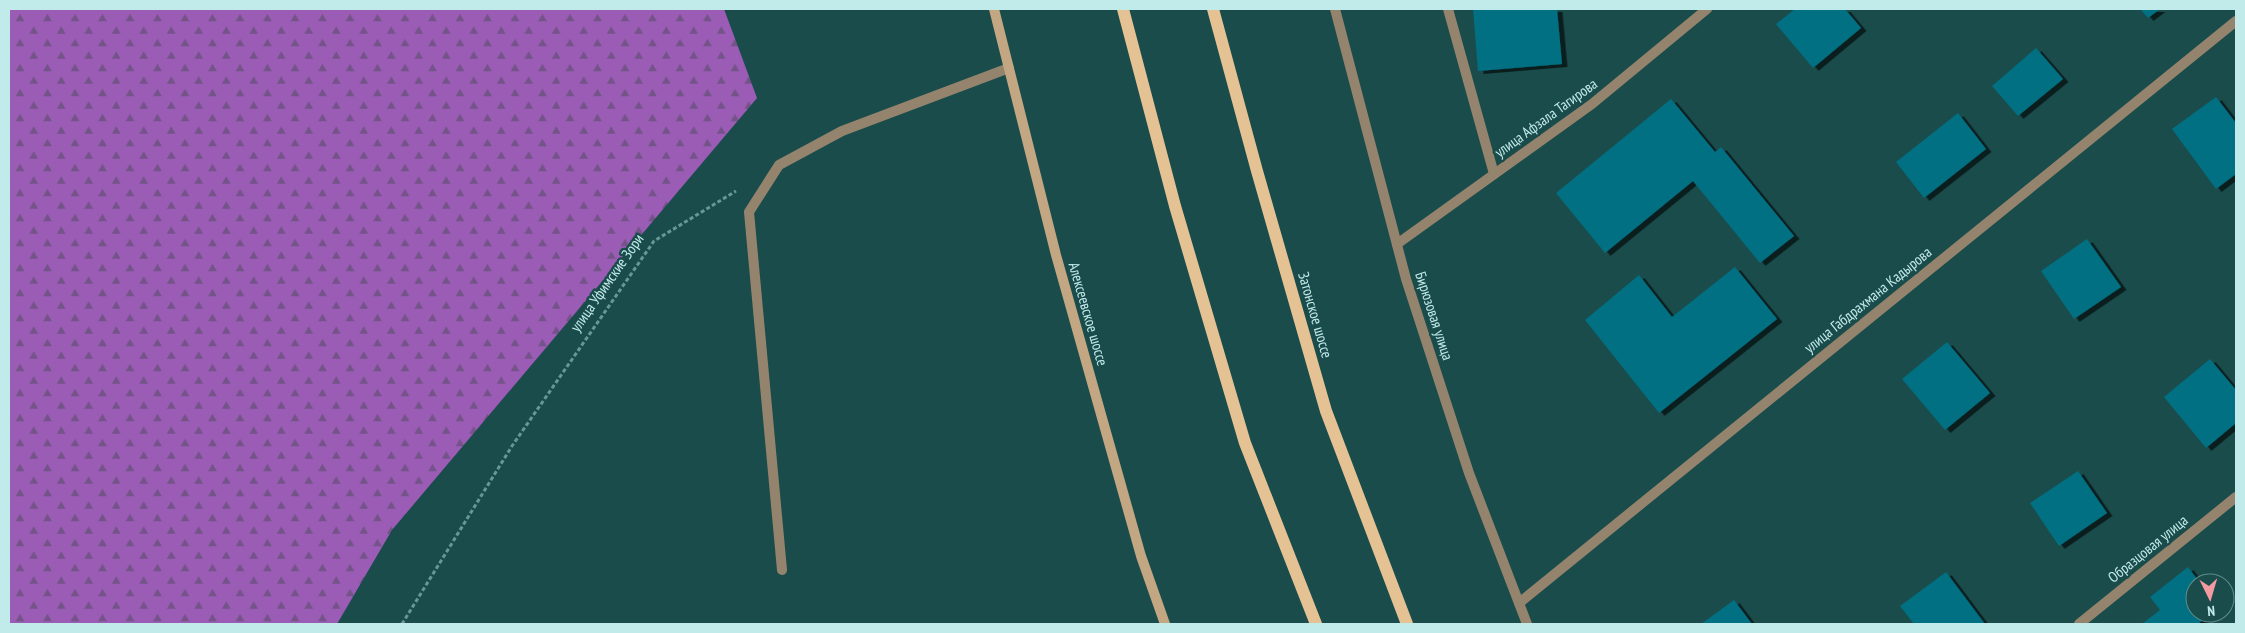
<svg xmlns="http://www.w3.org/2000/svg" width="2245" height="633" font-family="'PT Sans Narrow',sans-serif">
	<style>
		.forest { fill: url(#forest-firs) }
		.building { fill: #066f82; filter: url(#shadow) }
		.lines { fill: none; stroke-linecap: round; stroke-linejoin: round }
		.path { stroke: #699796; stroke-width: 3; stroke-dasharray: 4 2.5; stroke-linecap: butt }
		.lane { stroke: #95846d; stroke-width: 10 }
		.street { stroke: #95846d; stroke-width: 10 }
		.secondary { stroke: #c2a782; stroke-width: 10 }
		.primary { stroke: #e5c293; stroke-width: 12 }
		.labels { text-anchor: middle; stroke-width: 5; stroke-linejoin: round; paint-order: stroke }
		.street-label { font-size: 15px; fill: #c1ebea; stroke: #1b4c4c }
	</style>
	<defs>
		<pattern id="forest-firs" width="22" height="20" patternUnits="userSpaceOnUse" patternTransform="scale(1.25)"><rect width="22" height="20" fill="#9a5cb5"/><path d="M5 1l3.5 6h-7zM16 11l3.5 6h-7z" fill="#745389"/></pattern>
		<filter id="shadow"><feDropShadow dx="5.5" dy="3" stdDeviation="0" flood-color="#0009"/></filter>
	</defs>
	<rect width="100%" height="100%" fill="#1b4c4c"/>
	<path class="forest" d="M9,9H724L757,98L392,530L337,624H9Z"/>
	<g class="building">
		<path d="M1473,9H1557L1562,64L1478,71Z"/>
		<path d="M1795,9H1845L1861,28L1813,68L1776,24Z"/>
		<path d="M2140,9H2160L2148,18Z"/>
		<path d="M2036,48L2063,79L2018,116L1992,86Z"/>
		<path d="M2216,97L2236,123V174L2216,189L2172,129Z"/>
		<path d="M1671,99L1715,152L1721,147L1794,236L1760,263L1693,181L1605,253L1556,193Z"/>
		<path d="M1958,113L1986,149L1924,198L1896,162Z"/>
		<path d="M2087,239L2121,287L2074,319L2041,271Z"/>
		<path d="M1735,267L1777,319L1659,413L1585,320L1639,275L1672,317Z"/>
		<path d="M1947,342L1990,393L1945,430L1902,379Z"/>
		<path d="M2210,359L2236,390V423L2206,448L2164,397Z"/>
		<path d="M2078,471L2107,513L2059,546L2030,503Z"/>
		<path d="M2188,567L2200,583H2195V613H2211L2199,623L2200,624H2142L2160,610L2150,597Z"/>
		<path d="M1946,572L1985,624H1914L1900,606Z"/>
		<path d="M1734,600L1752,624H1701Z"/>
	</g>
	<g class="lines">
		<path class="path" d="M402,624L512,446L654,241L736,191"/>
		<g class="lane">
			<path d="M1448,9L1494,174"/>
			<path d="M782,570L749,212L779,165L842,131L1009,68"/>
		</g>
		<g class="street">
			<path d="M1335,9L1406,279L1469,473L1527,624"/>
			<path d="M1397,244L1592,104L1707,9"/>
			<path d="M1519,603L2236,21"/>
			<path d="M2079,624L2236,497"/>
		</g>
		<path class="secondary" d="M994,9L1056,255L1141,556L1165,624"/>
		<g class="primary">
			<path d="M1123,9L1175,206L1245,443L1316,624"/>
			<path d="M1213,9L1257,171L1326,411L1407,624"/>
		</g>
	</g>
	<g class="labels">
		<g class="street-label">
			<text transform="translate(1546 118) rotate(-36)" y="5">улица Афзала Тагирова</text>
			<text transform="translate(607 283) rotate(-55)" y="5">улица Уфимские Зори</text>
			<text transform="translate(1868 300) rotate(-39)" y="5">улица Габдрахмана Кадырова</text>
			<text transform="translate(1088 314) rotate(74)" y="5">Алексеевское шоссе</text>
			<text transform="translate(1315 315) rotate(74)" y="5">Затонское шоссе</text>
			<text transform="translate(1434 316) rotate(72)" y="5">Бирюзовая улица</text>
			<text transform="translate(2148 549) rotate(-39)" y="5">Образцовая улица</text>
		</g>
	</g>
	<rect width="2245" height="633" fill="none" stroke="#c1ebea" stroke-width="20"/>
	<g transform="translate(2210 598) rotate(175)"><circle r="24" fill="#1b4c4c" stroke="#5d8c8b"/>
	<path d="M0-4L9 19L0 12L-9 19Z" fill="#f49aa1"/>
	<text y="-8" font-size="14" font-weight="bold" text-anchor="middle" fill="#c1ebea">N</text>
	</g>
</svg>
